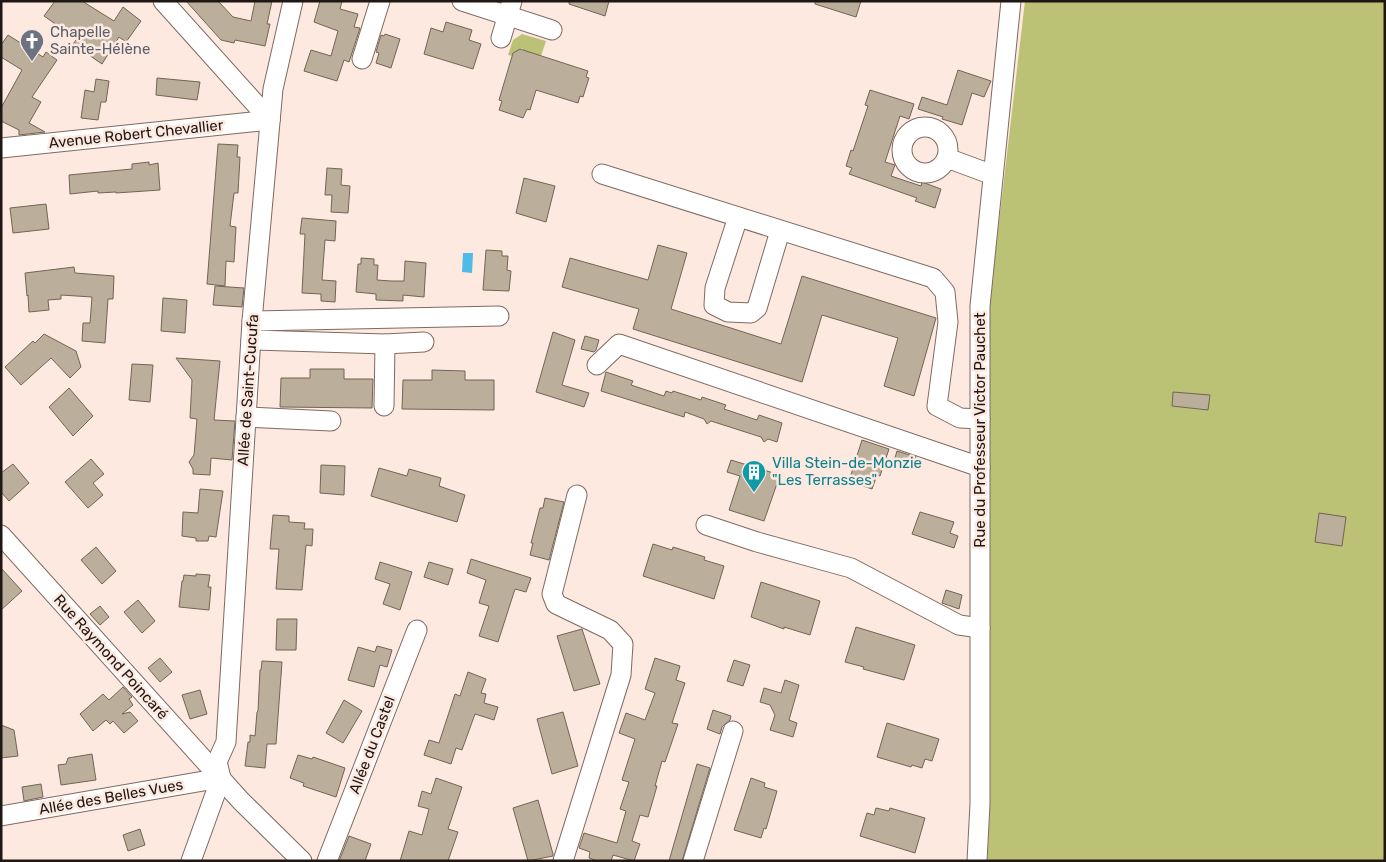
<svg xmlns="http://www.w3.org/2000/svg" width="1386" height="862" font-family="Rubik,sans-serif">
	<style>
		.green { fill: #bbc275 }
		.water { fill: #50bae8 }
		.building { fill: #bbae9a; stroke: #716553 }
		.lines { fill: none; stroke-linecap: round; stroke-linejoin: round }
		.minor-casing { stroke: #7f6a61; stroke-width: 21 }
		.minor { stroke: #fff; stroke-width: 19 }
		.labels { text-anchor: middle; stroke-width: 5; stroke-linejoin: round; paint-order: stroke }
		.worship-label { font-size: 15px; fill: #5b616d; stroke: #fde9e0; text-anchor: start }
		.street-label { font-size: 15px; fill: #1f1713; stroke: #fde9e0 }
		.culture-label { font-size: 15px; fill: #0d838f; stroke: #fde9e0; text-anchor: start }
	</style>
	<rect width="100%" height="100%" fill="#fde9e0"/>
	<g class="green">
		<path d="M1025,1H1385V861H987L990,807L988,315Z"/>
		<path d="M522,34L546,41L541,56L524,51L522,48L512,54V56L508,55L513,40Z"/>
	</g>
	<path class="water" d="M463,253H473L472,273L462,272Z"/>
	<g class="building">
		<path d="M55,1H82L114,21L123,7L141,21L126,42L119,37L102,64L73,44L77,39L44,16Z"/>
		<path d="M186,1H218L233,17L251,21L255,1H272L267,24H270L265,46L235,40L234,43L221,40Z"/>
		<path d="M320,1H342L340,9L358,14L354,27L360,28L351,56L349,62L344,60L337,81L304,71L311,50L331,56L338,31L314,22Z"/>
		<path d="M569,1H609L605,16L569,4Z"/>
		<path d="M815,1H861L856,17L815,4Z"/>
		<path d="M446,22L472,30L469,40L481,44L473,69L424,54L431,28L443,32Z"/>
		<path d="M385,34L400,39L391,68L376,63L379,53L376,52L381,35L384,36Z"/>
		<path d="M8,35L43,57L46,52L57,60L32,97L41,102L29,123L45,132L19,135V130L1,121V108L22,70L1,57V45Z"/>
		<path d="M520,49L588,71L586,77L589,78L583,97L580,96L578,103L536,90L530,110L527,109L523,118L499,110L502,101L499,100L513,53Z"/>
		<path d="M958,70L991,81L984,97L972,93L962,125L942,119L943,117L918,109L922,97L947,105Z"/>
		<path d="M157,78L200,82L197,100L156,95Z"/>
		<path d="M96,79L109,81L106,102H101L98,120L81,118L85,90L94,92Z"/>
		<path d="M870,90L914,104L909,119L900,116L885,162L895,165L891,176L921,186L922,182L941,189L935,208L915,201L917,198L849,174L852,168L846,166L851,150L853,151L868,106L865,105Z"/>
		<path d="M218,144L238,145L237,157H240L238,193H234L230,226L236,227L234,262L226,261L225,286L207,284Z"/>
		<path d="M149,162V165L158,163L160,190L116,193V192L98,193V191L70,194L69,175L132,169V164Z"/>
		<path d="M327,168L342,169L341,185L350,186L348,213L331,212L332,195H325Z"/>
		<path d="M524,178L555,186L546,222L516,213Z"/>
		<path d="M46,204L49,229L13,233L10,208Z"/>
		<path d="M302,218L336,221L335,241L325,240L322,280L336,281L335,302L321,301V294L302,293L305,234H300Z"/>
		<path d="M658,245L687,253L671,309L781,344L802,276L936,318L914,396L884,386L898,338L822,315L802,382L633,329L639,309L562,287L570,258L648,280Z"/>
		<path d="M486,250L502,251V256H508L507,270L511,271L509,291L483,290Z"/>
		<path d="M361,258L374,259V265H378L377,280L391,281H404L405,261L426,263L424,297L403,295V301L376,300V294L356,292L358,264H361Z"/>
		<path d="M74,267L75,273L114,276L113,299H108L105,343L82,341L83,323H90L92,297L61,295V299L48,300L49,310L29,312L28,295L27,296L25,273Z"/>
		<path d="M215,286L244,288L242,307L213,305Z"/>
		<path d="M163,298L187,300L185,333L161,331Z"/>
		<path d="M553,332L575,340L562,385L589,393L584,407L536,392Z"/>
		<path d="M44,334L76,351L81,367L70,378L51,358L21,385L5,367L33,341L35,343Z"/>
		<path d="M585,336L599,340L596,350L594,352L581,349Z"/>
		<path d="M176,358L220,361L214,420L235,421L232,460L211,458L210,475L193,474V469L189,462L194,455L197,419L190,418L192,380Z"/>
		<path d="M132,364L153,365L150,402L129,400Z"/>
		<path d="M310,369H344V379H373L372,408L280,407L281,378H310Z"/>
		<path d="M432,370L465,371V380H494V410L402,409L403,380H432Z"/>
		<path d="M606,372L633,381L631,385L664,396L666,391L672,393L673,391L701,400L702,397L726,405L724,409L757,420L759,415L782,423L777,442L768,439L764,442L761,437L711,421L707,424L704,419L685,412L684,417L601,391Z"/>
		<path d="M69,388L93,416L73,436L49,407Z"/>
		<path d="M1173,392L1210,395L1208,410L1172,406Z"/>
		<path d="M862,440L889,449L880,476L877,475L872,489L849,481Z"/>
		<path d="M897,451L916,457L913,467L894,461Z"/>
		<path d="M91,459L104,474L93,483L103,495L88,508L65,482Z"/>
		<path d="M731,460L780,475L764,521L729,510L740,476L727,472Z"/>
		<path d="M13,464L29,483L9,501L1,492V473Z"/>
		<path d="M321,465L345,466L344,495L320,493Z"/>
		<path d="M379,468L407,476L409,469L441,478L439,486L465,495L457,522L371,496Z"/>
		<path d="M200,489L223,491L216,537L209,536L208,541H196V538L182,536L183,512L198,513Z"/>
		<path d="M545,498L564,502L549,560L530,555L533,543H531L540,508H543Z"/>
		<path d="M920,512L954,522L950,533L958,536L954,548L912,534Z"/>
		<path d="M1319,513L1346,517L1342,546L1315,542Z"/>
		<path d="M273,515L289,516V522L305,523L304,529H313L312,546L306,545L302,590L276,589L279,549H270Z"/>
		<path d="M653,544L672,550L673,547L705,557L704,560L724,566L714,599L643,576Z"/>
		<path d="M96,547L116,571L102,584L81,560Z"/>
		<path d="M471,559L531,578L526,592L515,589L498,642L479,636L489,606L479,603L486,580L467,573Z"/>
		<path d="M380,562L412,572L400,610L383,604L390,584L375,579Z"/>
		<path d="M429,562L453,569L448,585L424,577Z"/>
		<path d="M1,568L22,591L1,610Z"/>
		<path d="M196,574L210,575L208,587H211L209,610L179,607L182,581H183L184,575L196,576Z"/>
		<path d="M761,582L820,601L810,635L784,627V629L751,617Z"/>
		<path d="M946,590L962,595L959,609L942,603Z"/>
		<path d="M138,600L155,621L142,633L124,612Z"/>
		<path d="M100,606L109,617L100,625L90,614Z"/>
		<path d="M277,619H297L296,650H276Z"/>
		<path d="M856,627L915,645L904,680L863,669L864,667L845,662Z"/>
		<path d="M582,629L600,684L574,691L557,636Z"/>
		<path d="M377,646L392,650L387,667L380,665L374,687L348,680L358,647L375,652Z"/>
		<path d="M160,658L172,672L160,682L148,668Z"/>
		<path d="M655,658L680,666L676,680L685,683L672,723L678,724L665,762L662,761L655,786H657L648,817L640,815L632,841L640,844L634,861L613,855L611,861H598L589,858L590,852L579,848L584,833L617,843L626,811L620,809L629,782L622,780L635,739L619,733L626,713L645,720L655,693L645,689Z"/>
		<path d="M734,660L750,665L743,686L727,681Z"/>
		<path d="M262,661L282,662L276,744H267L265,768L245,766L248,742H250V735L255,736L257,712L258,711L260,670H261Z"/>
		<path d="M468,672L486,679L481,693L486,694L484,703L498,707L494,720L475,714L462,750L456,748L451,764L424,755L429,740L439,743L455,694L460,696Z"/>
		<path d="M785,680L799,685L789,720L797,723L793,737L770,730L775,715L770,705L760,702L764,688L781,693Z"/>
		<path d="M123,687L132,697L129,699L133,705L122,714L130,712L138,721L124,733L113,721L110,724L106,720L93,731L80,714L103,694L109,700Z"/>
		<path d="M200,690L207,714L190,719L182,695Z"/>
		<path d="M344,700L362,711L343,743L326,733Z"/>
		<path d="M713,710L731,716L730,720L722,727L720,734L707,729Z"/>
		<path d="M563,712L578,766L552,774L537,719Z"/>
		<path d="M887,723L939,739L932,761L925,759L922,768L912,765L911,767L877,757Z"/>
		<path d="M1,725L14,730L18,756L1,758Z"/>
		<path d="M92,754L96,780L61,785L58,765L66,764L68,758Z"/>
		<path d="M298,755L312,759L313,757L345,768L336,797L303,786L304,783L290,778Z"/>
		<path d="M697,764L710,768L682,861H669Z"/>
		<path d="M436,778L462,787L448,829L458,832L448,861H400L409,831L422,835L429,809L418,806L422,791L431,794Z"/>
		<path d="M751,778L765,783L764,787L777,791L766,829L764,828L761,838L734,830Z"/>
		<path d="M41,784L43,797L24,801L22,787Z"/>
		<path d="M538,800L553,854V856L528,861L513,808Z"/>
		<path d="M876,808L889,811L890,808L925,818L915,853L860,836L867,813L874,815Z"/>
		<path d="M140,829L145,845L128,851L123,835Z"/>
		<path d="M349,836L371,844L365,861H339Z"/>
	</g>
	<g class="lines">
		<g class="minor-casing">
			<g id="minor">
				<path d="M163,1L270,120"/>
				<path d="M462,1L552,30"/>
				<path d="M501,38L512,1"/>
				<path d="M362,59L380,1"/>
				<circle cx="925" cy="150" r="23"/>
				<path d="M1,148L270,120"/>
				<path d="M947,158L993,175"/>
				<path d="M602,174L933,278L945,292L948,322L937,406L960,418L980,419"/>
				<path d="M738,217L715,288L714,305L728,312L751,313L757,308L780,231"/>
				<path d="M252,321L499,316"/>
				<path d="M251,340L385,344L424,342"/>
				<path d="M597,365L619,344L980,467"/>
				<path d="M384,406L385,344"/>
				<path d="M246,417L331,421"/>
				<path d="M706,525L757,542L851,568L959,625L980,628"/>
				<path d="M1,535L241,801L302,861"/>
				<path d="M221,778L217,762L226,742L252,321L273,89L293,1"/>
				<path d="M1,816L221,778"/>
				<path d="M191,861L221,778"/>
				<path d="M327,861L417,630"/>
				<path d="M563,861L621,675L623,644L610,630L556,604L552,594L577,495"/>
				<path d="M693,861L733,731"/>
				<path d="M977,861L980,804V306L1011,1"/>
			</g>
		</g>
		<use href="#minor" class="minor"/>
	</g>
	<defs>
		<g id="church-pin" transform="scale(1.25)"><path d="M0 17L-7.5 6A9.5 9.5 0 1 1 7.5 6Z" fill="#6b7280" stroke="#fde9e0"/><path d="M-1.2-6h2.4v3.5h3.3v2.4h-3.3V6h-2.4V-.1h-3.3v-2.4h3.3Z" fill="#fff"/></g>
		<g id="building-pin" transform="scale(1.25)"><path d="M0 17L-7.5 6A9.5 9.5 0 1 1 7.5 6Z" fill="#0f9aa8" stroke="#fde9e0"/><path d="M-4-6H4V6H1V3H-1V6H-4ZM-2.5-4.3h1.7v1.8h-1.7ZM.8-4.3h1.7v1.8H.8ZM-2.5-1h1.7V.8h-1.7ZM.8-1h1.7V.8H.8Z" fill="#fff"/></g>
	</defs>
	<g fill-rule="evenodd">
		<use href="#church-pin" x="32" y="41"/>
		<use href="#building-pin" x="754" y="472"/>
	</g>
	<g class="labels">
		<g class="worship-label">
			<text x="50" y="37">Chapelle<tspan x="50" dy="17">Sainte-Hélène</tspan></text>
		</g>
		<g class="street-label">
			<text transform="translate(136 134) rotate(-6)" y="5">Avenue Robert Chevallier</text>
			<text transform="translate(248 390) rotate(-86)" y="5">Allée de Saint-Cucufa</text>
			<text transform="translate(980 430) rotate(-90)" y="5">Rue du Professeur Victor Pauchet</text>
			<text transform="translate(111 657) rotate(48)" y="5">Rue Raymond Poincaré</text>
			<text transform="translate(372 745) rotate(-69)" y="5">Allée du Castel</text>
			<text transform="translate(111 797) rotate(-10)" y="5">Allée des Belles Vues</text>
		</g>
		<g class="culture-label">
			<text x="772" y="468">Villa Stein-de-Monzie<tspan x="772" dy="17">"Les Terrasses"</tspan></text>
		</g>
	</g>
	<rect width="1386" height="862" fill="none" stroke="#1f1713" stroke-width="5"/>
</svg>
